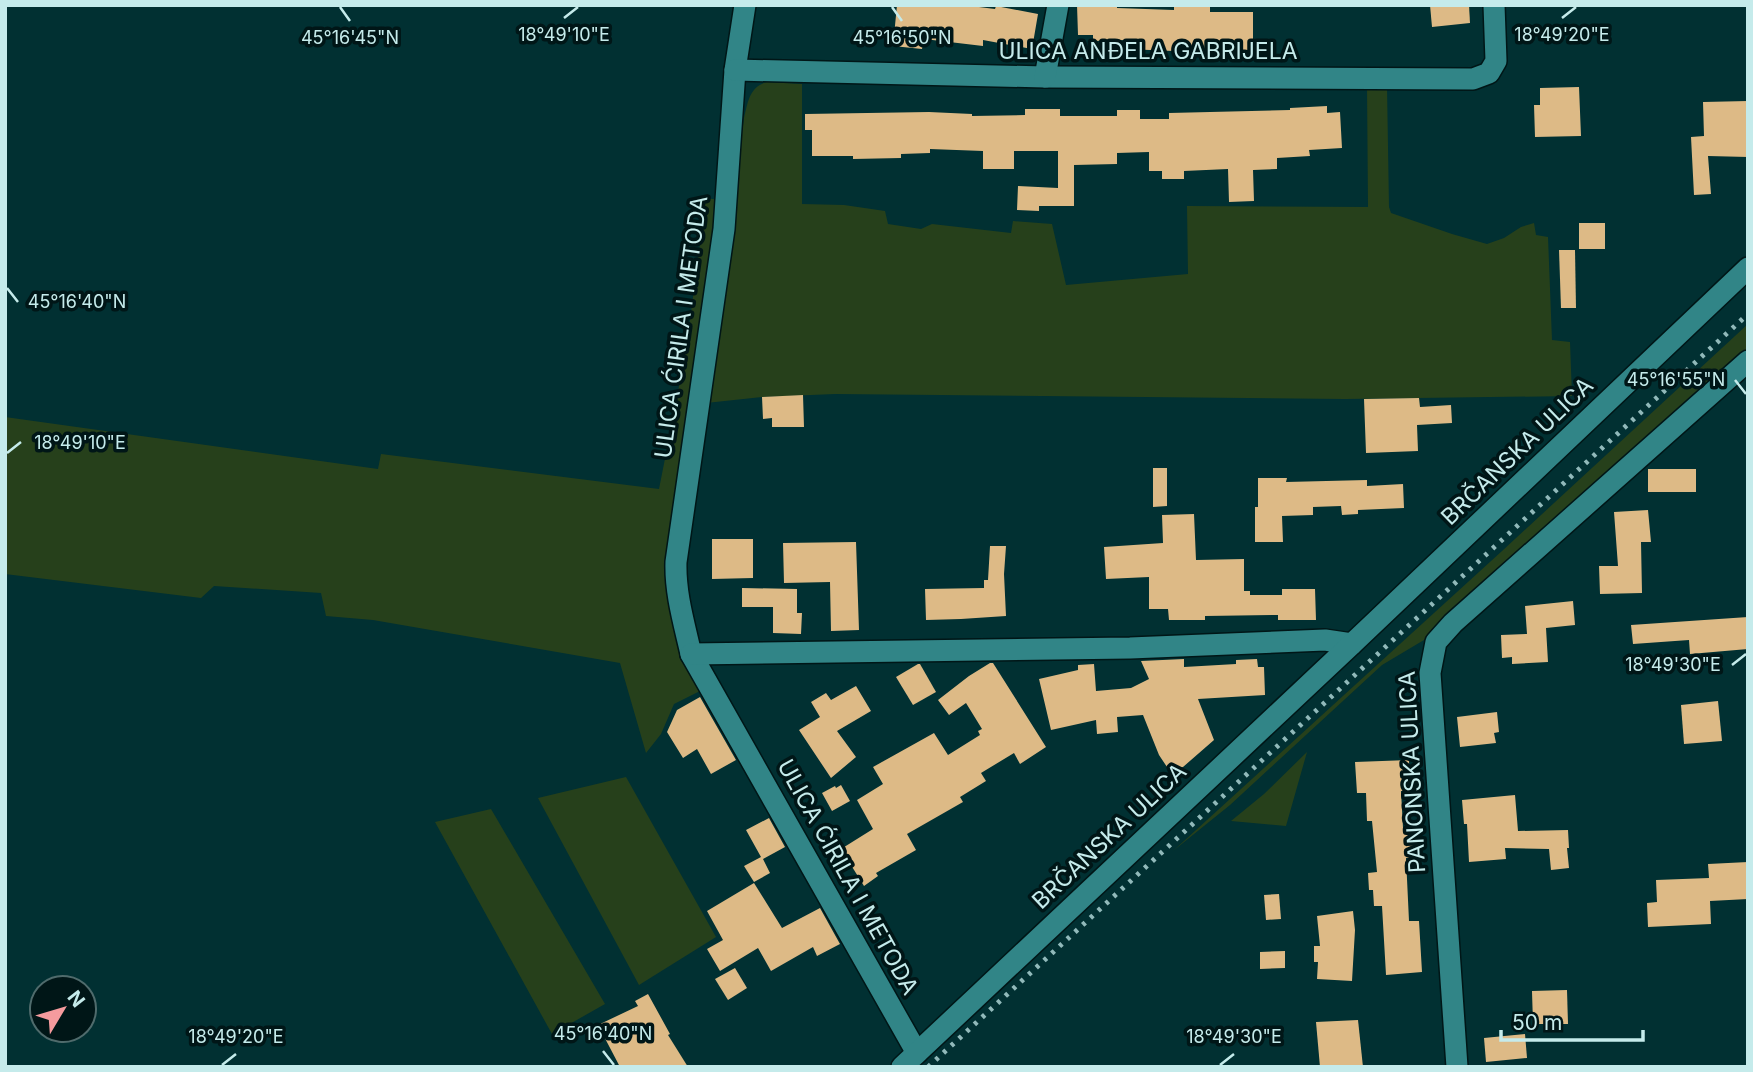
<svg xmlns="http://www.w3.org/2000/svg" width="1753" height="1072" font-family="Inter,sans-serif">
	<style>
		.green { fill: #26401b }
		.building { fill: #ddba86 }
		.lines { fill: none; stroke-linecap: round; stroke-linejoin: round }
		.street-casing { stroke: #001617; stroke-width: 24 }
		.street { stroke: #318587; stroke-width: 21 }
		.rail { stroke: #91b9ba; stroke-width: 5; stroke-dasharray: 3.5 7; stroke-linecap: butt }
		.ticks { fill: none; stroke: #c5ebeb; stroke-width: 2.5 }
		.labels { text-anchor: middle; stroke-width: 7; stroke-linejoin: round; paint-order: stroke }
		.street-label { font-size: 23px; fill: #c5ebeb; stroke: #001617 }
		.ticks-label { font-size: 18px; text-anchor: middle; fill: #c5ebeb; stroke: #001617; stroke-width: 7; stroke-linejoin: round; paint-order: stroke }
	</style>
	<rect width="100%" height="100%" fill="#013032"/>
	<g class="green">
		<path d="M767,82L802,84V204L844,205L885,211L888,224L921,229L932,224L1011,233L1013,221L1052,224L1066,285L1188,274L1187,206L1368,207L1367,85L1387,86L1389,207L1391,213L1452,234L1487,244L1504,238L1521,227L1534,223L1536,235L1548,237L1552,340L1570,342L1572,396L1345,399L835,394L762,397L706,403L744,118C748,102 749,87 767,82Z"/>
		<path d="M706,198L719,200L695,376L681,452L675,505L700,691L674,704L661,734L646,753L620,663L373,620L326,616L321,593L214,586L201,598L5,574V417L378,469L381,454L659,489L677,398L690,320Z"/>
		<path d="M1748,324V353L1443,621L1424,640L1382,665L1230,805L1173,851L1502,551Z"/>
		<path d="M1307,752L1286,826L1231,821L1264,794Z"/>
		<path d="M626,777L716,937L639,985L538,798Z"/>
		<path d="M491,809L605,1004L552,1034L435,822Z"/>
	</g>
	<g class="building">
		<path d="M897,5H963L995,9L996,6L1038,14L1032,49L983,40V46L924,39L922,49L893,46Z"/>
		<path d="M1077,5H1117V8L1174,10V5H1210V12H1253V51H1200V54H1174V51L1126,49V40L1093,41V35H1078Z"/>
		<path d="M1430,5H1469L1470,23L1432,27Z"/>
		<path d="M1579,87L1581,136L1535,137L1534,105H1540V88Z"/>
		<path d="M1748,101V157L1708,156L1711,194L1694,195L1691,137L1704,136L1703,102Z"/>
		<path d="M1327,106V113L1340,112L1342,148L1309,150L1310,156L1277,158V169L1253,170L1254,201L1229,202L1228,169L1184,171V179H1162V171H1149V152L1117,153V164L1074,165V206H1039V211L1017,210L1018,186L1058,188V151H1014V169H983V151L930,149V153L901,154V158L853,159V156H812V130H805V114L929,112L972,114V116L1025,115V109H1060V116H1117V110H1140V119H1169V113L1290,110V108Z"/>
		<rect x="1579" y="223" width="26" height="26"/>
		<path d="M1559,250H1575L1576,308H1561Z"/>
		<path d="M803,395L804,427H772V418L763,419L762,397Z"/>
		<path d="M1419,398L1420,407L1451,405L1452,423L1417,425L1418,451L1366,453L1364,399Z"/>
		<path d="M1153,468H1167V506L1153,507Z"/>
		<rect x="1648" y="469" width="48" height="23"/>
		<path d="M1258,478H1287L1286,482L1367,480V486L1403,484L1404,508L1358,510V514L1342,515L1341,506L1313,507V515L1282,516L1283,542H1255V507H1258Z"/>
		<path d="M1648,510L1651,542H1641L1642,593L1600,594L1599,566H1618L1614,512Z"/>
		<path d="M1194,514L1196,560L1244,559V591H1250V595H1282V589H1315L1316,620H1278V615L1205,616V620H1169L1168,609H1149V577L1106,579L1104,547L1163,543L1162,515Z"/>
		<path d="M712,539H753V578L712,579Z"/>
		<path d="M856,542L859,630L831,631L830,582L784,583L783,543Z"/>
		<path d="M990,546H1006L1004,574L1006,616L961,619L926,620L925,589L984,588V580H988Z"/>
		<path d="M742,588L797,589V613H802L801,634L773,633V607H742Z"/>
		<path d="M1573,601L1575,625L1546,628L1548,662L1512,664V657L1502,658L1501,635L1527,634L1525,606Z"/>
		<path d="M1748,617V649L1690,654L1689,640L1633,644L1631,625Z"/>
		<path d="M1184,659V667L1236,664V660L1257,659L1258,667H1264L1265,695L1198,699L1214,740L1183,767L1169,770L1159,755L1143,715L1117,717L1118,732L1097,734L1096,720L1051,730L1039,679L1078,670V665L1094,664L1096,691L1131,688L1149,679L1141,661Z"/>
		<path d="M990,663H993L1046,747L1020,764L1014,753L981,773L986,781L960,797L963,802L907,834L916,850L876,873L878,876L864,886L841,849L873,829L857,800L883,784L873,767L934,733L948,755L980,735L978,731L982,729L966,703L949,715L938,700L969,676Z"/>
		<path d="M918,664H920L936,692L913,705L896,677Z"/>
		<path d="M856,686L871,711L837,731L856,757L831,778L799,730L820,717L811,702L826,693L831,700Z"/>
		<path d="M700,697L736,760L711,774L697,749L683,758L667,732L677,710Z"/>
		<path d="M1718,701L1722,741L1684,744L1681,705Z"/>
		<path d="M1497,712L1499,732L1494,733L1496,743L1460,747L1457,717Z"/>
		<path d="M1409,760L1410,791H1401L1403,828L1417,827L1420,856L1406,858L1409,921H1419L1422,972L1386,975L1382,906H1374L1373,890H1369L1368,873L1377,872L1372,821H1367L1366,793H1357L1355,762Z"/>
		<path d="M841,785L850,801L832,811L822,793L835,786L836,788Z"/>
		<path d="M1515,795L1518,831L1568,830L1569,848H1567L1569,868L1551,870L1549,849L1505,848L1506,859L1469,862L1467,824H1464L1462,800Z"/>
		<path d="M769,818L785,847L763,859L770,873L754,882L744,866L761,857L746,830Z"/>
		<path d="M1748,862V899L1710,901L1711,924L1648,927L1647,903L1657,902L1656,880L1709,878L1708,864Z"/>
		<path d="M754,883L782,928L820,908L840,944L817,956L813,947L771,971L758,948L720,971L707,949L723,940L707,911Z"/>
		<path d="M1279,894L1281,919L1266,920L1264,895Z"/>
		<path d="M1353,911L1355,930L1352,981L1317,979L1318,962H1314V946H1320L1317,916Z"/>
		<path d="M1285,951V968L1260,969V952Z"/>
		<path d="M735,968L747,988L728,1000L715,979Z"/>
		<path d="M1567,990L1568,1024H1533L1532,991Z"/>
		<path d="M648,994L670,1034L668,1035L688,1067H620L598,1025L638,1006L635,1001Z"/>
		<path d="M1358,1020L1363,1067H1320L1316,1022Z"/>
		<path d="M1525,1034L1527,1058L1486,1062L1484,1038Z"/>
	</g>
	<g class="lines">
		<g class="street-casing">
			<g id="street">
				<path d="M745,5L735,70L724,229L676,562C675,593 684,623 691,654L917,1053"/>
				<path d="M735,70L1045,77L1473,79L1489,73L1496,61L1494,5"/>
				<path d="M1045,77L1058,5"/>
				<path d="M691,654L1130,648L1325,640L1352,644"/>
				<path d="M902,1067L1352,644L1748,268"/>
				<path d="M1457,1067L1430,673L1436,642L1453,623L1748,361"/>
			</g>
		</g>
		<use href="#street" class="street"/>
		<path class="rail" d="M928,1067L1748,314"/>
	</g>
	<path class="ticks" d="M340,7L350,21M892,7L902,21M564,18L578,7M1562,18L1576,7M7,288L18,302M1735,380L1746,394M7,453L21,442M1732,665L1746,654M603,1051L614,1065M222,1065L236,1054M1220,1065L1234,1054"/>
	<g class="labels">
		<g class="street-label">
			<text x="1148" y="59">ULICA ANĐELA GABRIJELA</text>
			<text transform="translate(681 327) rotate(-82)" y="8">ULICA ĆIRILA I METODA</text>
			<text transform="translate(1517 451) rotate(-44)" y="8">BRČANSKA ULICA</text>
			<text transform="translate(1412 772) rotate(-93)" y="8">PANONSKA ULICA</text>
			<text transform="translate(1109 836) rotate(-43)" y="8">BRČANSKA ULICA</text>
			<text transform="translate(848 877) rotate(61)" y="8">ULICA ĆIRILA I METODA</text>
		</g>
	</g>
	<g class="ticks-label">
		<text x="564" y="41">18°49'10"E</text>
		<text x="1562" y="41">18°49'20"E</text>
		<text x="350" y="44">45°16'45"N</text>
		<text x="902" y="44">45°16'50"N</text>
		<text x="77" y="308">45°16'40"N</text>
		<text x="1676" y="386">45°16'55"N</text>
		<text x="80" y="449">18°49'10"E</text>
		<text x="1673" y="671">18°49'30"E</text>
		<text x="603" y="1040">45°16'40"N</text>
		<text x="236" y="1043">18°49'20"E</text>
		<text x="1234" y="1043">18°49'30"E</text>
	</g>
	<rect width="1753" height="1072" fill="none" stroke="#c5ebeb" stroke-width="14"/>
	<g transform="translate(63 1009) rotate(52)"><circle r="33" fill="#001617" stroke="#4f6b6c" stroke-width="2"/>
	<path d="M0-5L12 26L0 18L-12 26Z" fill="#f59b9e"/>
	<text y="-10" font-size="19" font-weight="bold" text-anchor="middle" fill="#c5ebeb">N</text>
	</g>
	<path d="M1501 1030v10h142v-10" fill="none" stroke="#c5ebeb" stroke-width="3.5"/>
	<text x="1512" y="1030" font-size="21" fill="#c5ebeb" stroke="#001617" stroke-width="5" paint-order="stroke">50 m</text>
</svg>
